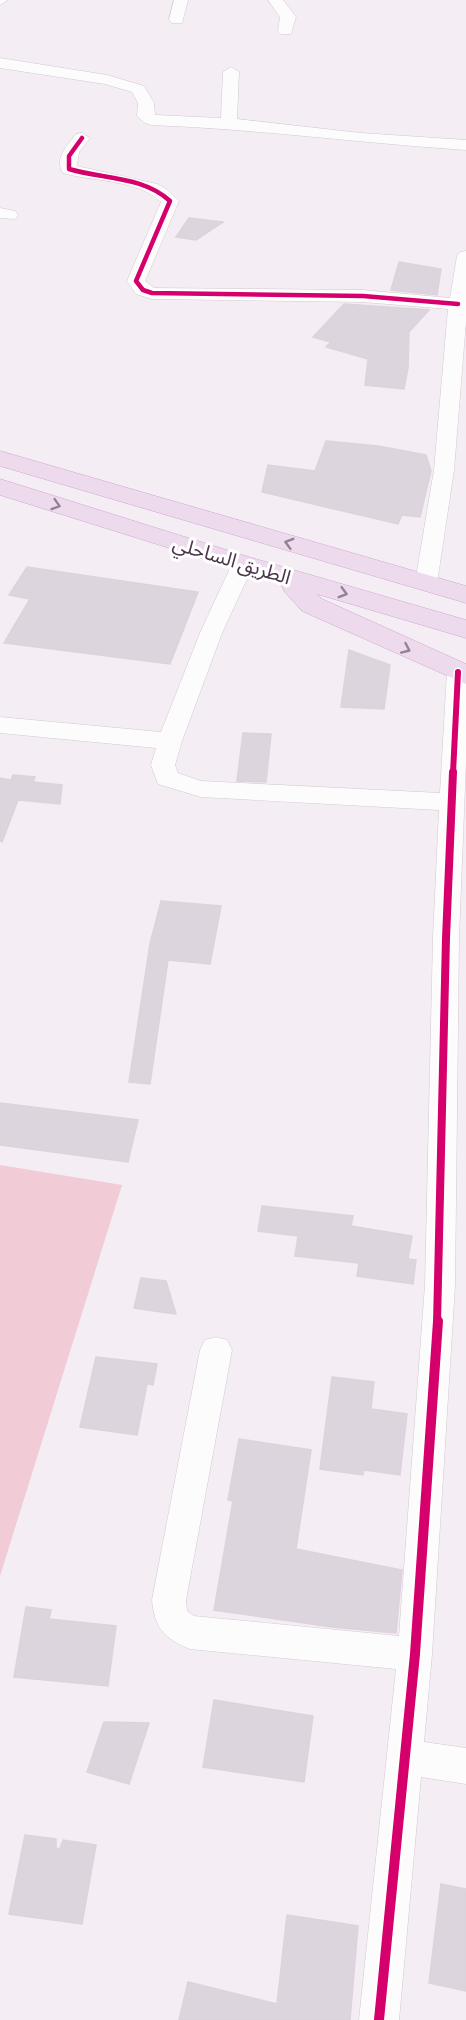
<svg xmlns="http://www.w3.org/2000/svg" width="466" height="2020" font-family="'Sofia Sans Condensed','Noto Sans Arabic',sans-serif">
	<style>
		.green { fill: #f1cbd6 }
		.building { fill: #ddd5dd; stroke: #dcd3dc; stroke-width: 1.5 }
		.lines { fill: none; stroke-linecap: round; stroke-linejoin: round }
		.street-casing { stroke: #d1c9d0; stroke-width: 1 }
		.highway-casing { stroke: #cca6ce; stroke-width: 1 }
		.street { fill: #fdfcfd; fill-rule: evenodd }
		.highway { fill: #eddbed; fill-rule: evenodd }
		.cycleway-far3-casing { stroke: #fff; stroke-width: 7 }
		.cycleway-far2-casing { stroke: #fff; stroke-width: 9 }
		.cycleway-far1-casing { stroke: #fff; stroke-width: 11 }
		.cycleway-casing { stroke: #fff; stroke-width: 14 }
		.cycleway-far3 { stroke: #d6006c; stroke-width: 4.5 }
		.cycleway-far2 { stroke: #d6006c; stroke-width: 6 }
		.cycleway-far1 { stroke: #d6006c; stroke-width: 8 }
		.cycleway { stroke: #d6006c; stroke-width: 10 }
		.oneway { stroke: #948194 }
		.labels { text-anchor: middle; stroke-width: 6; stroke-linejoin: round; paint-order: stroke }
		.street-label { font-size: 20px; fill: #4b374c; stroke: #fff }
	</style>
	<rect width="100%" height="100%" fill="#f4edf3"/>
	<path class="green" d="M0,1165L122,1185L0,1576Z"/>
	<g class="building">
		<path d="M189,218L223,222L196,240L176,237Z"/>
		<path d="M399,262L441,269L437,295L391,290Z"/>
		<path d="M344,304L429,310L409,332L408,368L404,389L365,385L368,359L326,347L331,342L313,337Z"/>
		<path d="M326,441L378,446L426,455L431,471L420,517L402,515L398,524L262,492L268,465L315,471Z"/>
		<path d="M27,567L198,592L170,664L4,643L30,599L9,595Z"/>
		<path d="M349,650L390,665L384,709L341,707Z"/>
		<path d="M243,733L271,734L266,782L237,781Z"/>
		<path d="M13,775L35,777L33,782L62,785L60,804L18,800L2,842L0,841V778L11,780Z"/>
		<path d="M161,901L221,906L210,964L168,960L150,1084L129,1082L150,944Z"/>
		<path d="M0,1103L138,1120L128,1162L0,1145Z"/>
		<path d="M262,1206L353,1216L351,1226L412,1236L408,1259L416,1260L413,1284L357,1276L359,1263L295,1256L298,1236L258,1231Z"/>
		<path d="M141,1278L166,1281L176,1314L134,1308Z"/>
		<path d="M96,1357L157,1364L153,1385L147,1384L137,1435L80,1427Z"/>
		<path d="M332,1377L374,1382L371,1409L407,1414L400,1475L364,1470L363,1475L320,1469Z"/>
		<path d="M239,1439L311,1450L296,1549L402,1570L396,1633L332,1627L214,1610L233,1501L228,1500Z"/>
		<path d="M26,1607L51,1610L49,1619L116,1626L108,1686L14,1677Z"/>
		<path d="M214,1700L313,1716L304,1782L203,1767Z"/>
		<path d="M104,1722L149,1723L129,1784L87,1772Z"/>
		<path d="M25,1835L56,1839V1848L60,1849L63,1840L96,1845L82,1924L9,1914Z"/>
		<path d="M441,1884L466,1889V1991L429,1983Z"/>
		<path d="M287,1915L358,1926L350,2020H179L188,1982L277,2004Z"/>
	</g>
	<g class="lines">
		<g class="street-casing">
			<g id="street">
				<path d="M0,0H8L0,5Z"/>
				<path d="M174,0H188L182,23H172L169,20Z"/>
				<path d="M268,0H283L296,17L291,34H281L278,31L280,17Z"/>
				<path d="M0,58L107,75L144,86L154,103L155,115L221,118L223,72L231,67L239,72L237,119L361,133L466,140V150C361,143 256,129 151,125L145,123L137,116L138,103L132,92L105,84L0,68Z"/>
				<path d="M82,133L90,138L79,152L77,166L157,184L168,190L179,201L145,281L154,288L363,290L450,298L457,256L460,252L466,251V321L454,470L437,583L434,588L426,590L418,588L415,583L434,470L448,309L363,302L152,299L136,294L127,281L161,202C137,179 94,182 63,173C54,158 67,146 76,134Z"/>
				<path d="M0,208L15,211L18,215L15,219L0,218Z"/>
				<path d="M243,557L251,559L254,564L222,633L182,741L175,765L178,773L201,781L440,793L447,672L450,667L458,665L466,667V761L459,938L455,1285L432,1654L424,1742L466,1748V1784L421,1777L399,2020H359L396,1669L190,1649C164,1638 155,1629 152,1600L200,1350L205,1340L216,1337L227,1340L232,1350L186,1600L187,1611L194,1616L399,1636L425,1285L433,938L439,810L201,797L158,784L151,765L156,748L0,733V717L161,732L200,633L232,564L235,559Z"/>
			</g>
		</g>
		<g class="highway-casing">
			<g id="highway">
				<path d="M0,451L466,586V603L0,466Z"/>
				<path d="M0,479L252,558L466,620V638L317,594L322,599L466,664V684L302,611L284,591L281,583L0,495Z"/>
			</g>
		</g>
		<use href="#street" class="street"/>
		<use href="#highway" class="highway"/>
		<g class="cycleway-far3-casing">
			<path id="cycleway-far3" d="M82,138L69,156V169C102,179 143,176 170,201L136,281L143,290L152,293L363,296L458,304"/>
		</g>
		<g class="cycleway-far2-casing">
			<path id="cycleway-far2" d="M453,773L458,672"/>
		</g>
		<g class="cycleway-far1-casing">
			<path id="cycleway-far1" d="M437,1323L446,938L453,772"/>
		</g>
		<g class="cycleway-casing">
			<path id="cycleway" d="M379,2020L415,1654L438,1321"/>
		</g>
		<use href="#cycleway-far3" class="cycleway-far3"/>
		<use href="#cycleway-far2" class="cycleway-far2"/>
		<use href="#cycleway-far1" class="cycleway-far1"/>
		<use href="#cycleway" class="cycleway"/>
	</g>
	<defs><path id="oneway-chevron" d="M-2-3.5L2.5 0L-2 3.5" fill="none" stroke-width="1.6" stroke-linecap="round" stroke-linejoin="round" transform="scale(1.5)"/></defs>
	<g class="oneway">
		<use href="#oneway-chevron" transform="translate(56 505) rotate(17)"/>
		<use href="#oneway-chevron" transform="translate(289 543) rotate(-164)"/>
		<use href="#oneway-chevron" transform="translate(343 593) rotate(16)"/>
		<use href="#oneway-chevron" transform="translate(406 649) rotate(24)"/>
	</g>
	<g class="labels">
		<g class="street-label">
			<text transform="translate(232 560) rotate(17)" y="7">الطريق الساحلي</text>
		</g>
	</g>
</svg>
